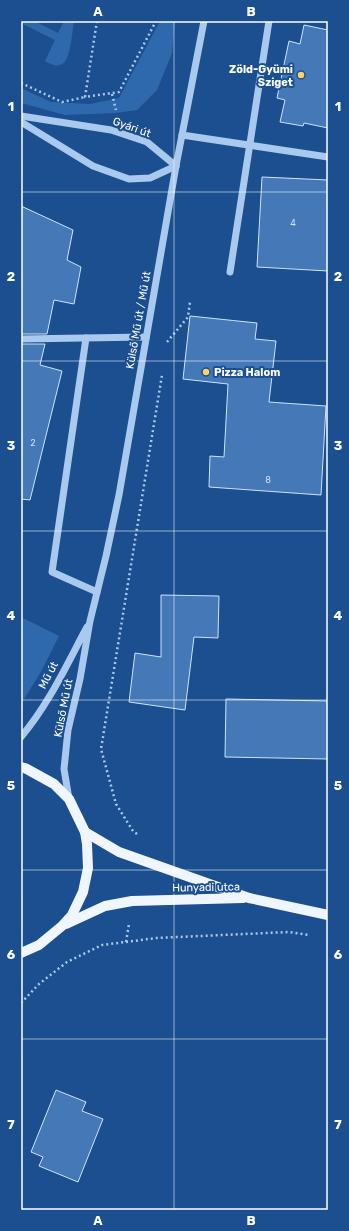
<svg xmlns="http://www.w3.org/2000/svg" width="349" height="1231" font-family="Rubik,sans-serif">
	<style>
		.green { fill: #2e69ad }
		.building { fill: #4478b7; stroke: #cfe3fa }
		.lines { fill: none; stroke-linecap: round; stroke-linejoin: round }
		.path { stroke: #a9c9ee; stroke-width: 2.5; stroke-dasharray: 2 3; stroke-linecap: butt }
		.minor { stroke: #a9c9ee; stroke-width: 7 }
		.major { stroke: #f0f6ff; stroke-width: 10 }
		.grid { fill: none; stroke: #fff; stroke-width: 1; stroke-opacity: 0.55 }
		.poi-dot { fill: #ffd166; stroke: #1b4f8f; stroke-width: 1.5 }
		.labels { text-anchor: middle; stroke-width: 4; stroke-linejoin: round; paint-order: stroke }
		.number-label { font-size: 9px; fill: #d0dded }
		.poi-label { font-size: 11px; font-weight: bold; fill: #fff; stroke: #1b4f8f; text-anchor: end }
		.street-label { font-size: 11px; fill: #fff; stroke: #1b4f8f }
		.neatline { fill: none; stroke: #fff; stroke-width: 1.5 }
		.grid-label { font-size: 13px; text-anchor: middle; font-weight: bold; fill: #fff }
	</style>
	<rect width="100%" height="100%" fill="#1b4f8f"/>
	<g class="green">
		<path d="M21,21H34L58,33L64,21H74C72,31 71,63 60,65C55,67 49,63 45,61L55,40L21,23Z"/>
		<path d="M160,21H175L172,53L157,90L137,110L115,113L65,115L21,103V88L51,102L90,104L119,98Z"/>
		<path d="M21,618H23L59,636L42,670L21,704Z"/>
	</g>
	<g class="building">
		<path d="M304,25L328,30V128L304,123L303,126L280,122L285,100L277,98L289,41L300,44Z"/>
		<path d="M262,177L328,180V271L257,267Z"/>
		<path d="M21,206L73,230L67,260L81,267L74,304L54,300L47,334H21Z"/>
		<path d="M190,316L257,323L255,339L276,341L269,402L326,406L321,495L209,487L210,456L224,457L228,384L183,379Z"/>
		<path d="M21,344H45L40,365L62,371L30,500L21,499Z"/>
		<path d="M161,595L219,596L218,638L194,637L185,710L129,702L135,653L161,657Z"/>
		<path d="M226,699L328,701V759L225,757Z"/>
		<path d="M56,1090L86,1102L82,1111L103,1119L78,1182L39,1166L43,1157L31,1152Z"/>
	</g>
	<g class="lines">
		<g class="path">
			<path d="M97,21L85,97L119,92L156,21"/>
			<path d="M21,83L62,102L85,97"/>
			<path d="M112,94L116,110"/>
			<path d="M167,342L188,317L190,302"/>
			<path d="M137,834L133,831L116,804L101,749L162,375"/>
			<path d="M126,942L156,938L289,932L309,935"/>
			<path d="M21,1003L39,984L67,962L102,945L126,942L129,924"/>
		</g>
		<g class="minor">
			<path d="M21,116L111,130L147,142L176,166"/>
			<path d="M21,122L93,166L129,179L150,178L176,166"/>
			<path d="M182,135L328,157"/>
			<path d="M230,272L269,21"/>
			<path d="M86,338L52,572L97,592"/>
			<path d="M21,339L146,337"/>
			<path d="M21,737C49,704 67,664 87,627"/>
			<path d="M69,799L64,769L68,730L80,679L90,621L106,556L119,495L176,166L204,21"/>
		</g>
		<g class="major">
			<path d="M21,767L25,768L54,784L69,799L85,832L87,844L88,868L83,892L72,915L62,926L39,945L21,953"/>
			<path d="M85,832L119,852L249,898L328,915"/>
			<path d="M66,924L105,906L132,901L243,898"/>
		</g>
	</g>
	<path class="grid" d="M174,21V1210M21,192H328M21,361H328M21,531H328M21,700H328M21,870H328M21,1039H328"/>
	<g class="poi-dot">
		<circle cx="301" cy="75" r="4"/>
		<circle cx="206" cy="372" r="4"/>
	</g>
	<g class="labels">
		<g class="number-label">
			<text x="293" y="226">4</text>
			<text x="33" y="446">2</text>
			<text x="268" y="483">8</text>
		</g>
		<g class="poi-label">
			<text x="293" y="73">Zöld-Gyümi<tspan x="293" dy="13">Sziget</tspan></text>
			<text x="214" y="376" text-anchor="start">Pizza Halom</text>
		</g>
		<g class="street-label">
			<text transform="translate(132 127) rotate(20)" y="4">Gyári út</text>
			<text transform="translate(138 320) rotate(-80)" y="4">Külső Mű út / Mű út</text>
			<text transform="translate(48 675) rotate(-62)" y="4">Mű út</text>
			<text transform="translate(63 708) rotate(-79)" y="4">Külső Mű út</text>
			<text transform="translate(206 887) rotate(-1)" y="4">Hunyadi utca</text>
		</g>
	</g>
	<rect width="349" height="1231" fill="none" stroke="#1b4f8f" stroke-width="44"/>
	<rect x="22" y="22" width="305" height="1187" class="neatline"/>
	<g class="grid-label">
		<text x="98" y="16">A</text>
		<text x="251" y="16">B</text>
		<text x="11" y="111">1</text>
		<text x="338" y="111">1</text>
		<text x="11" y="281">2</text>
		<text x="338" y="281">2</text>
		<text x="11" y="450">3</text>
		<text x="338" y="450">3</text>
		<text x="11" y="620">4</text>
		<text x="338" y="620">4</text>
		<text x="11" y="790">5</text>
		<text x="338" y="790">5</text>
		<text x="11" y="959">6</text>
		<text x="338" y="959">6</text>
		<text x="11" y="1129">7</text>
		<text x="338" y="1129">7</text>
		<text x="98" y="1225">A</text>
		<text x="251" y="1225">B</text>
	</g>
</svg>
